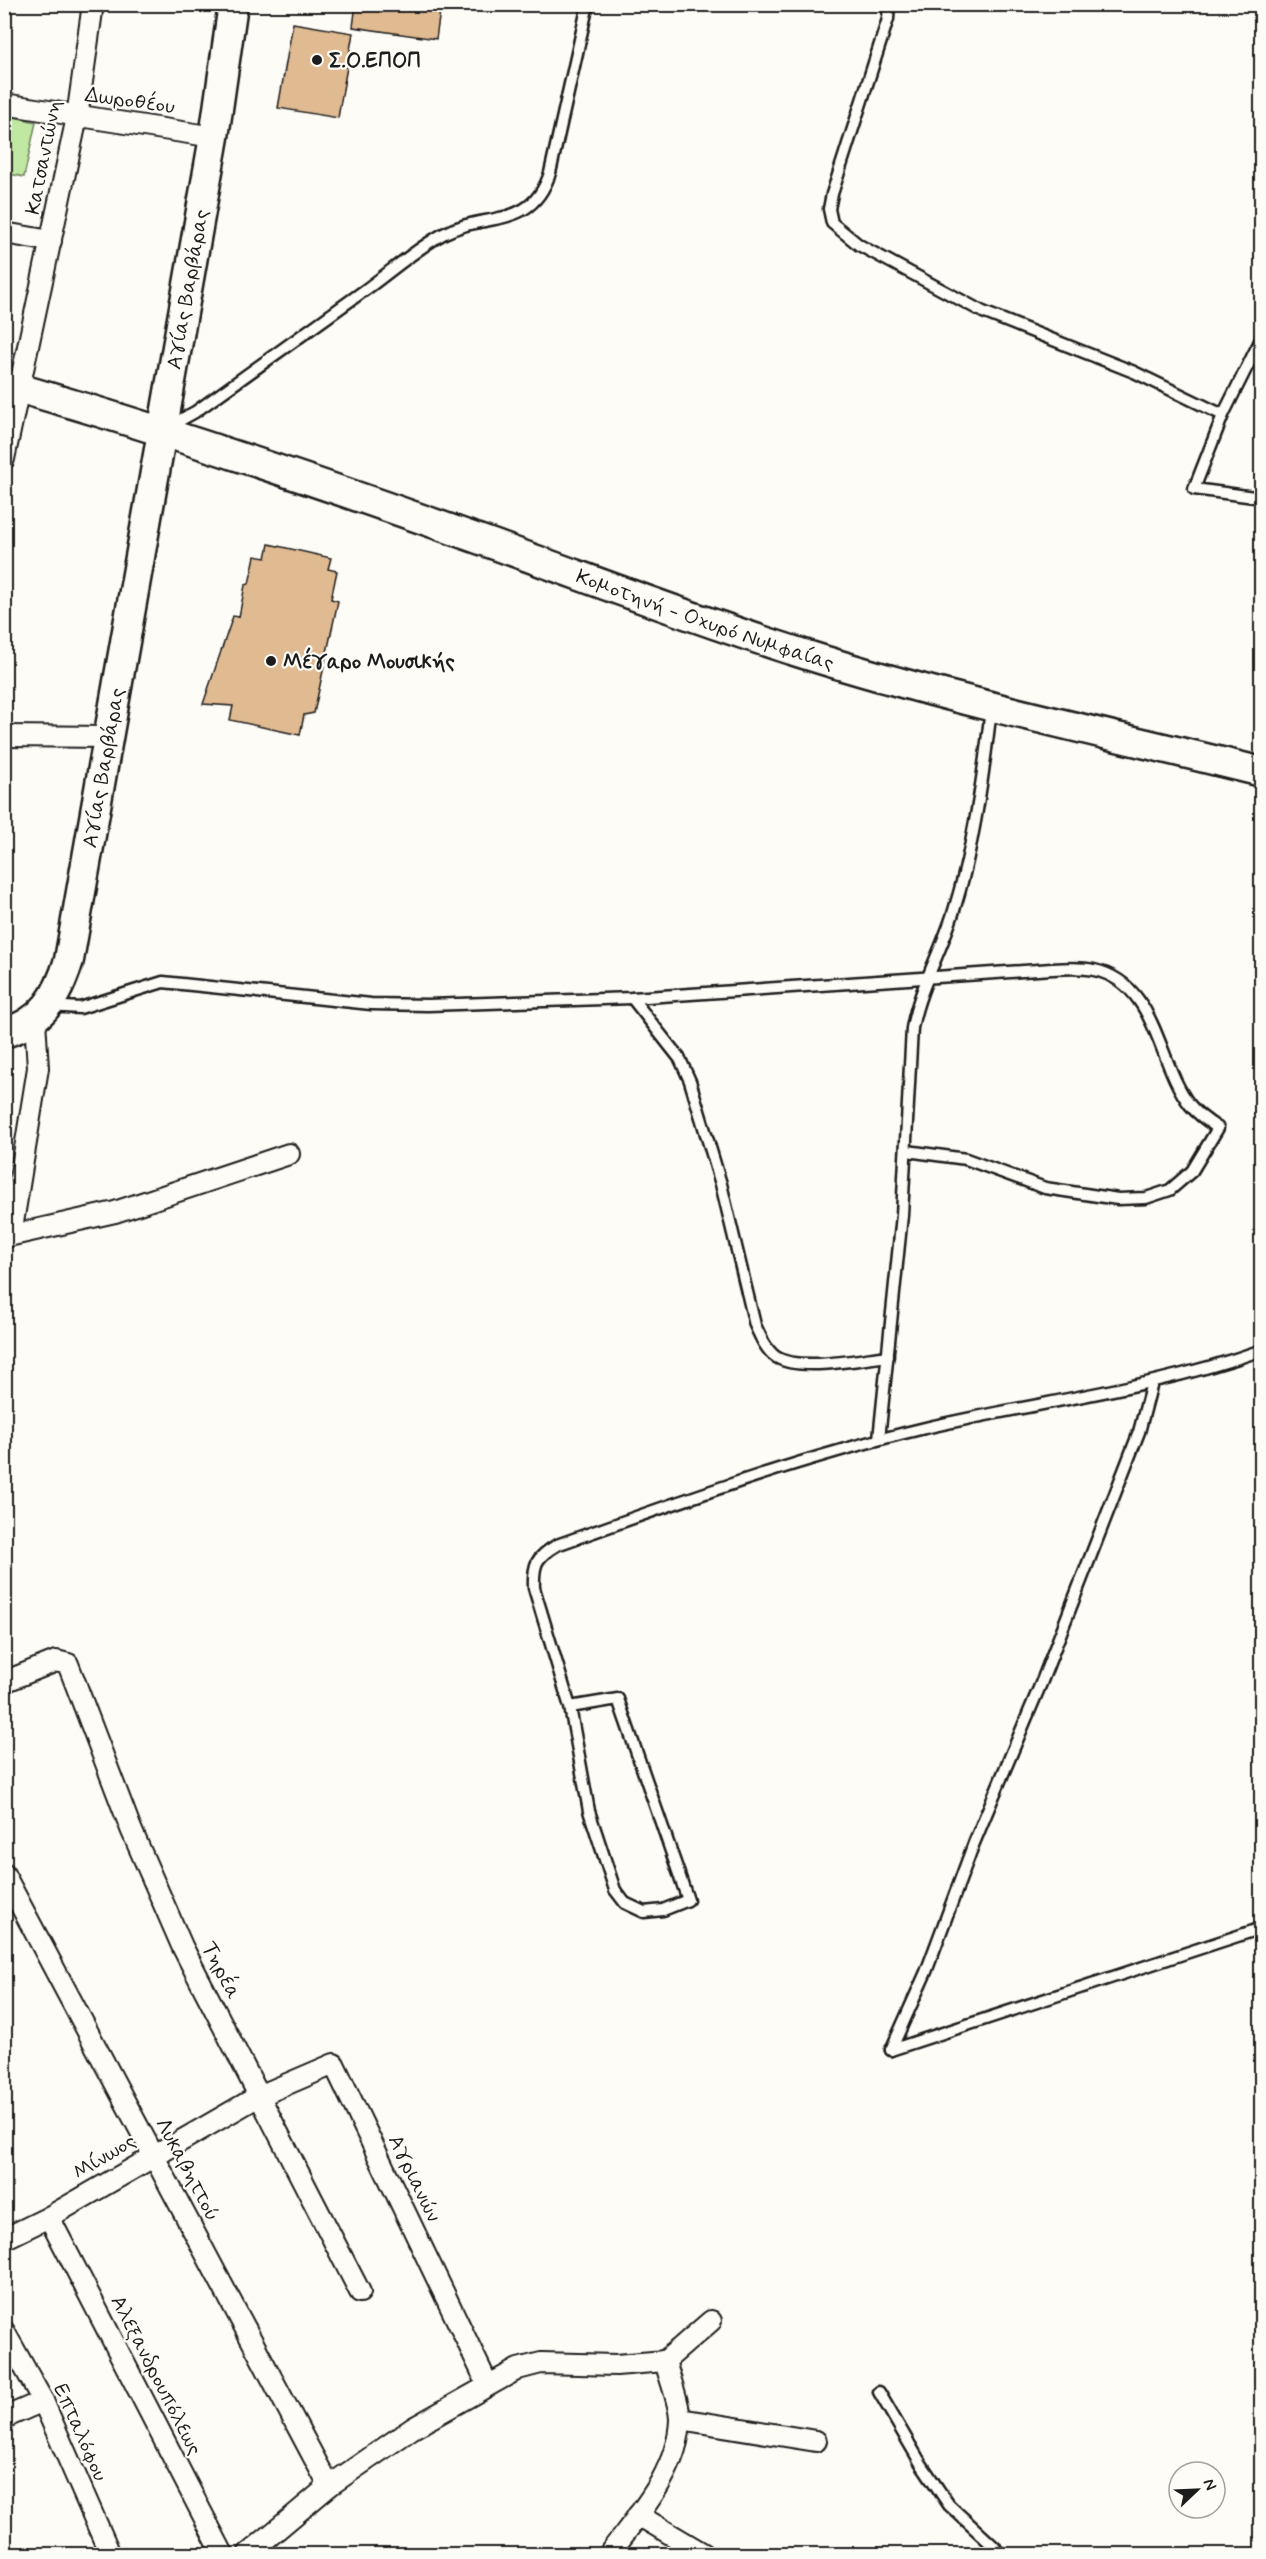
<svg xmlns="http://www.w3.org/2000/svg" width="1266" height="2559" font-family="Mynerve,sans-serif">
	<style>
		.green { fill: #c0e8a3; stroke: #6e8260; stroke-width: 1.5 }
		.building { fill: #e0ba91; stroke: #1c1c1c; stroke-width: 1.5 }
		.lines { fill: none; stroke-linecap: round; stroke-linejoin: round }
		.lane-casing { stroke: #1c1c1c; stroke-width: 15 }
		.street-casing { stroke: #1c1c1c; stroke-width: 24 }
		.secondary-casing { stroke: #1c1c1c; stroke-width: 33 }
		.lane { stroke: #fdfcf7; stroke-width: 10 }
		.street { stroke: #fdfcf7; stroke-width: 20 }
		.secondary { stroke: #fdfcf7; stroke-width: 28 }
		.poi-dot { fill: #1c1c1c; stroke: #fdfcf7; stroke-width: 2 }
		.labels { text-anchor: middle; stroke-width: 4.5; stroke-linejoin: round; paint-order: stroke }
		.poi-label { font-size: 21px; font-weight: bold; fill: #1c1c1c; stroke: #fdfcf7; text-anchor: start }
		.street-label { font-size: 21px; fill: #1c1c1c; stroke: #fdfcf7 }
	</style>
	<rect width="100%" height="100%" fill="#fdfcf7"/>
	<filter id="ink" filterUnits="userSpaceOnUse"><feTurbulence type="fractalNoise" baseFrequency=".0167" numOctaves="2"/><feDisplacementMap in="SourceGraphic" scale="12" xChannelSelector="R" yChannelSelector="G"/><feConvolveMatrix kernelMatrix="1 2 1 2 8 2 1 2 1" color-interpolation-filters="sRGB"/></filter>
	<g filter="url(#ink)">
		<path class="green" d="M5,115L36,122L24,177L5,173Z"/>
		<g class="building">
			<path d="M356,4H441L436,39L353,27Z"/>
			<path d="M293,23L353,33L338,118L278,108Z"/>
			<path d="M269,544L331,558L328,569L337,571L331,599L338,601L314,713L304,715L300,735L230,720L233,706L203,704L233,616L239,617L245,585L249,584L255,556L266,558Z"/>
		</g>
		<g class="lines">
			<g class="lane-casing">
				<g id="lane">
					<path d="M889,4L888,19L832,194L829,209L832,223L859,245L983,312L1134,372L1223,415"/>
					<path d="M1262,337L1223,415L1194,489L1262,498"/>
					<path d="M166,428L195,412C251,372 308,331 365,290C390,272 416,249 443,234C486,211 531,231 550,173L588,4"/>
					<path d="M632,998L680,1059L690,1081L721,1184L755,1325C760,1336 766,1350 776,1357C800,1372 860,1359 888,1356"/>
					<path d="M49,1006L80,1008L163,982L371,1004L428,1005L632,998L1052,969C1066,968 1081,967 1094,970C1157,983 1157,1063 1190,1105C1198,1115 1207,1121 1218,1128L1192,1171L1170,1190L1146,1198L1118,1199L1045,1188L966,1159L907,1151"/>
					<path d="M879,1439L902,1215L912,1028C920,985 943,949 955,907C974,845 984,772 991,708"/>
					<path d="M570,1707L618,1699L688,1900L663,1910L644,1912L625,1903L615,1890L589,1811L570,1707L534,1588C533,1564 536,1557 557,1545C678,1502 799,1458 925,1428C1037,1402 1153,1389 1262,1350"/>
					<path d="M891,2050L926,1972L974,1843L1042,1681L1139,1432L1152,1383"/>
					<path d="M891,2050L1262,1928"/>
					<path d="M879,2392L920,2462L949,2505L1002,2554"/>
				</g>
			</g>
			<g class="street-casing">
				<g id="street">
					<path d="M4,104L214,137"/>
					<path d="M4,233L51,241"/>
					<path d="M4,459L77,117L93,4"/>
					<path d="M4,736L110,737"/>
					<path d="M11,1235L38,1068L35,1020"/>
					<path d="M4,1237L115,1212L289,1154"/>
					<path d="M4,1682L56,1661L68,1664L131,1829L182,1946L360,2292"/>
					<path d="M4,1874L329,2486"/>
					<path d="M49,2217L223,2554"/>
					<path d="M4,2239L49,2217L259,2096L334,2064L488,2385"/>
					<path d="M4,2331L43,2401L110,2554"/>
					<path d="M665,2361L711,2321"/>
					<path d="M4,2418L43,2401"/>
					<path d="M680,2419L816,2441"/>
					<path d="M638,2515L704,2554"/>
					<path d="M248,2554L329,2486L413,2428L518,2369L541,2363L616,2365L665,2361"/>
					<path d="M609,2554C638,2515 678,2472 680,2420C680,2404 669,2377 665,2361"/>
				</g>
			</g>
			<g class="secondary-casing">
				<g id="secondary">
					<path id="s1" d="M4,384C159,428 312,480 464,534C578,574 691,619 807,655C956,702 1110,734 1262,772"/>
					<path id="s2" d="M4,1033C43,1022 58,996 69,960L214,137L233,4"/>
				</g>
			</g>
			<use href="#lane" class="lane"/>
			<use href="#street" class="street"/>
			<use href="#secondary" class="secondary"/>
		</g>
	</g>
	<g class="poi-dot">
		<circle cx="317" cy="60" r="6"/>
		<circle cx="271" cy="661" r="6"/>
	</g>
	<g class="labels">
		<g class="poi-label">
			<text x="329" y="67">Σ.Ο.ΕΠΟΠ</text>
			<text x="283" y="668">Μέγαρο Μουσικής</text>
		</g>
		<g class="street-label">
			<text transform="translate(130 100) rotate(8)" y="7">Δωροθέου</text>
			<text transform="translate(43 157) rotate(-79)" y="7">Κατσαντώνη</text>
			<text dy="7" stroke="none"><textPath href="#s2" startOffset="784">Αγίας Βαρβάρας</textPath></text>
			<text dy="7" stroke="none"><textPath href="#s1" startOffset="740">Κομοτηνή - Οχυρό Νυμφαίας</textPath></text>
			<text dy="7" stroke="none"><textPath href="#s2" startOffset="298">Αγίας Βαρβάρας</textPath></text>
			<text transform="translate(222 1970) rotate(63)" y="7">Τηρέα</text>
			<text transform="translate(104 2156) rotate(-31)" y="7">Μίνωος</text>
			<text transform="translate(188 2169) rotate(62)" y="7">Λυκαβηττού</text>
			<text transform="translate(415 2178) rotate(64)" y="7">Αγριανών</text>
			<text transform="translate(157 2375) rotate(63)" y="7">Αλεξανδρουπόλεως</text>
			<text transform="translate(81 2432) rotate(66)" y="7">Επταλόφου</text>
		</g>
	</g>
	<rect width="1266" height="2559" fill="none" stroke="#fdfcf7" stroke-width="24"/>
	<rect x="12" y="12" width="1242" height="2535" fill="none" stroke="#1c1c1c" stroke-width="2" filter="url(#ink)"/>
	<g transform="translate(1197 2490) rotate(67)"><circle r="28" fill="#fdfcf7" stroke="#a3a29f" stroke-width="1.5"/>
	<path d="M0-4.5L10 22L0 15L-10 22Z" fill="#1c1c1c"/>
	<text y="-9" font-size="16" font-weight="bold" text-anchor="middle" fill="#1c1c1c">N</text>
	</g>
</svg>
